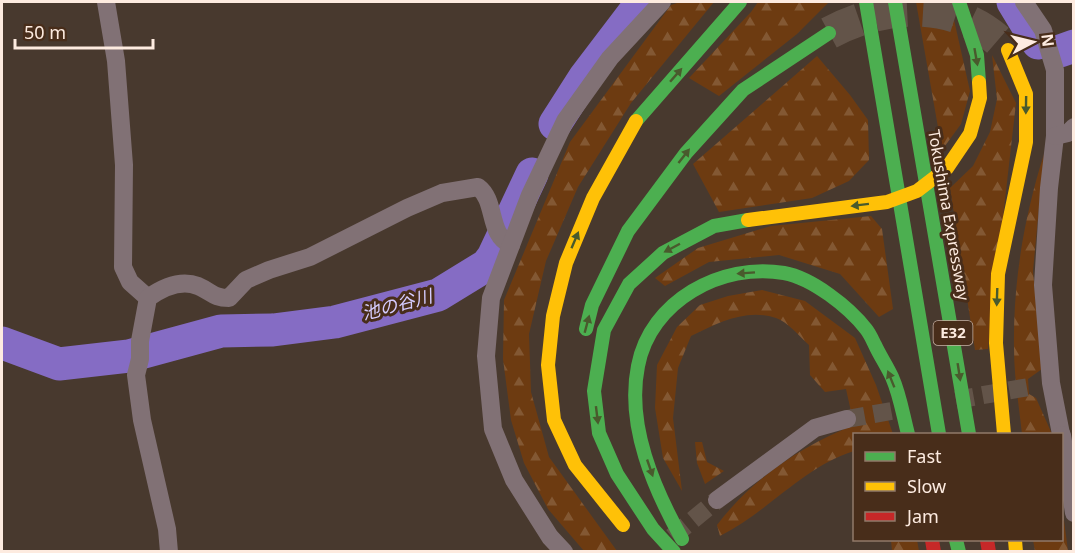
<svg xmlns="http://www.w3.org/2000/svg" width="1075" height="553" font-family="'Noto Sans','Noto Sans JP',sans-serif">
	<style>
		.forest { fill: url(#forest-firs) }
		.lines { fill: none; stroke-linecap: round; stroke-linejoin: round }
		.river { stroke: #856cc4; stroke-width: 33 }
		.street-tunnel { stroke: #635449; stroke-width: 18; stroke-dasharray: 18 9; stroke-linecap: butt }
		.highway-tunnel { stroke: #635449; stroke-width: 33; stroke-dasharray: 33 16; stroke-linecap: butt }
		.street { stroke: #817175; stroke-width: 18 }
		.fast { stroke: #4caf50; stroke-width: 14 }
		.slow { stroke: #ffc107; stroke-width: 14 }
		.jam { stroke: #c62828; stroke-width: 14 }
		.oneway { fill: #495a2d }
		.labels { text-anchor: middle; stroke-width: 6; stroke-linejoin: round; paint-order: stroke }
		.shield { fill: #482d1a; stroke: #c7b2a5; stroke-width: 1.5 }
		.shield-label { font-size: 15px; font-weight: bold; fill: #fdebe0 }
		.street-label { font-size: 16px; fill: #fdebe0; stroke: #482d1a }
		.water-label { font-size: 18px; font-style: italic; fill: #d5ccfe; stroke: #482d1a }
	</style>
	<defs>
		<pattern id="forest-firs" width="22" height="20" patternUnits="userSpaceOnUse" patternTransform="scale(1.5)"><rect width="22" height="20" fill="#6d3b11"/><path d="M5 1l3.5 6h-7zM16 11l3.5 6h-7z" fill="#835833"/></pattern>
	</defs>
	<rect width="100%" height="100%" fill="#48392e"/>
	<g class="forest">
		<path d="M680,2H714L631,103L578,187L546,261L529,334L531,392L549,457L617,551H584L548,509L524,463L511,420L503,359L504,300L570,142L671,5Z"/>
		<path d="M758,2H829L797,34L719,96L689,78L751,12Z"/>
		<path d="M916,2H950L970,91L961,124L942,150Z"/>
		<path d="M992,55L1016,103L988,349L975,350L950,188L973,166L990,132L997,99Z"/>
		<path d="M817,56L850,95L868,120L869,160L849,181L812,198L719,212L693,164Z"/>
		<path d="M1044,154L1033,271L1042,369L1028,379L1029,394L1036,398L1052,434H1022C1019,406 1014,377 1014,348C1013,282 1024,217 1044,154Z"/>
		<path d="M871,216L882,229L893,309L879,317L840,274L779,255L709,262L665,286L655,278L698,248L771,226Z"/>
		<path d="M762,290L805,301L855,338L876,385L893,434H854V451C803,467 768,512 720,536L717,525C752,479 801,446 854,425L846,389L825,392L810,375L809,345C800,337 788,322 776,318C746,308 718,323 691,336L678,368L673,418L682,491L663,458L655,408L657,365L677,327L700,305L728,296Z"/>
		<path d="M695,442H702L707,462L724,471L705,484L697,463Z"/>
		<path d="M1062,505L1068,551H1035L1033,540H1062Z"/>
		<path d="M891,540H917L919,551H892Z"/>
	</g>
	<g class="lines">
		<g class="river">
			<path d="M1013,2L1038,43"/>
			<path d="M1060,51L1074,46"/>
			<path d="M555,124L585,77L642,2"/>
			<path d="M2,343L59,364L129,356L221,331L273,330L335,322L438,295L487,265L493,257L532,174"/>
		</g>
		<g class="street-tunnel">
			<path d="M956,400L1034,386"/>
			<path d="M847,419L908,408"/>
			<path d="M672,537L717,500"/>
		</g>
		<path class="highway-tunnel" d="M829,33C891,0 961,0 1008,50"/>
		<g class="street">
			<path d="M106,2L116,61L124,165L123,267L130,282L148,298"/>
			<path d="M1024,2L1043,30L1055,70V136L1049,188L1043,285L1051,383L1061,434"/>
			<path d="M1055,136L1068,133L1074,127"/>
			<path d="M1062,435L1074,513"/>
			<path d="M717,500L815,428L847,419"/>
			<path d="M169,552L167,529L142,420L136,375L140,359V341L148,298C162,288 180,279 198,286C212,292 213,298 229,298L246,280L269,270L310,257L407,208L442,193L478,187C497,201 487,234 511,245"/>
			<path d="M564,552L550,537L514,480L493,429L486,356L491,298L530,195L565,121L610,58L662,2"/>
		</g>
		<g class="fast">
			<path d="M866,2L939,434"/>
			<path d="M895,2L969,434"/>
			<path d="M959,2L977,55L979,82"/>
			<path d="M636,121L740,2"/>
			<path d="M586,329L592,305L628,231L686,153L743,90L829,33"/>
			<path d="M682,539C654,489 626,425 638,366C650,301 722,262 784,273C812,278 849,307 866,329C870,334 872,339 875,345C880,356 887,366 892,377C900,395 903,415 908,434"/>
			<path d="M956,540L959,552"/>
			<path d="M674,552L653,529L617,474L599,433L594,391L604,330L629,284L663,253L714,226L748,220"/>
		</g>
		<g class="slow">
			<path d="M748,220L887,202L917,191L947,168L970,134L980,98L979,82"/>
			<path d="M1004,434L996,343L998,274L1026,142V94L1008,50"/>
			<path d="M623,525L575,465L554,420L548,365L553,316L566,263L593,198L636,121"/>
			<path d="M1015,540L1016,552"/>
		</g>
		<g class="jam">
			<path d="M932,540L934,552"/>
			<path d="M987,540L989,552"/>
		</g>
	</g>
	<defs><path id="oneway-solid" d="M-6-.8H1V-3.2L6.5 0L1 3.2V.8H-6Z" transform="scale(1.5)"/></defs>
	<g class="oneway">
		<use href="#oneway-solid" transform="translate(976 57) rotate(80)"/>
		<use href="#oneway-solid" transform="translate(676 75) rotate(-49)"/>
		<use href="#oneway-solid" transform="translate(1026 105) rotate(91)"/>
		<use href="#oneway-solid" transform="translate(684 156) rotate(-52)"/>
		<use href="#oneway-solid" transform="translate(860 205) rotate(173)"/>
		<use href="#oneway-solid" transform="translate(575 240) rotate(-67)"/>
		<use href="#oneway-solid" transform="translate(672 248) rotate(152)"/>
		<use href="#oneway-solid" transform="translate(746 273) rotate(176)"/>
		<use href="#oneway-solid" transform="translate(997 297) rotate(92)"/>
		<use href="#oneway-solid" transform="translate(587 324) rotate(-75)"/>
		<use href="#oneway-solid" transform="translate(959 372) rotate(81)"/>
		<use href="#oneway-solid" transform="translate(891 379) rotate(-112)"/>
		<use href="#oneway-solid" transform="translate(597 415) rotate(83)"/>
		<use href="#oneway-solid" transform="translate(650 468) rotate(71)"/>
	</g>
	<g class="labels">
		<rect class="shield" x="933.5" y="321" width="39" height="24" rx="4.5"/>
		<g class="shield-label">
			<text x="953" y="338">E32</text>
		</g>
		<g class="street-label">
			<text transform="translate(949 215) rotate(80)" y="6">Tokushima Expressway</text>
		</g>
		<g class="water-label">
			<text transform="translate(397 305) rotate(-15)" y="6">池の谷川</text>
		</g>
	</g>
	<rect width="1075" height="553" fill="none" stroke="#fdebe0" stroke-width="6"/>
	<rect x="853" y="433" width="210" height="108" fill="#482d1a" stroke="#907969" stroke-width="1.5"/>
	<rect x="865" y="452" width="30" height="9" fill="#4caf50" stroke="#907969" stroke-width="1.5"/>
	<text x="907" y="463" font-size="18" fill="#fdebe0">Fast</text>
	<rect x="865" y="482" width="30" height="9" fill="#ffc107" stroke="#907969" stroke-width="1.5"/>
	<text x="907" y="493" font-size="18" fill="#fdebe0">Slow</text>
	<rect x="865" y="512" width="30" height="9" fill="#c62828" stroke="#907969" stroke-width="1.5"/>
	<text x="907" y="523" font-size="18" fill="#fdebe0">Jam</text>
	<g transform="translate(1033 42) rotate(83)" stroke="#482d1a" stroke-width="4.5" paint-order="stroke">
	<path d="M0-4.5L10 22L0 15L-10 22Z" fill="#fdebe0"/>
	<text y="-9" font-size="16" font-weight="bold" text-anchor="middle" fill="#fdebe0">N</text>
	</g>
	<path d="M15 39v9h138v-9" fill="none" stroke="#fdebe0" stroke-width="3"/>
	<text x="24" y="39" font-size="18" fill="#fdebe0" stroke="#482d1a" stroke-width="4.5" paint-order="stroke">50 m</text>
</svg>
